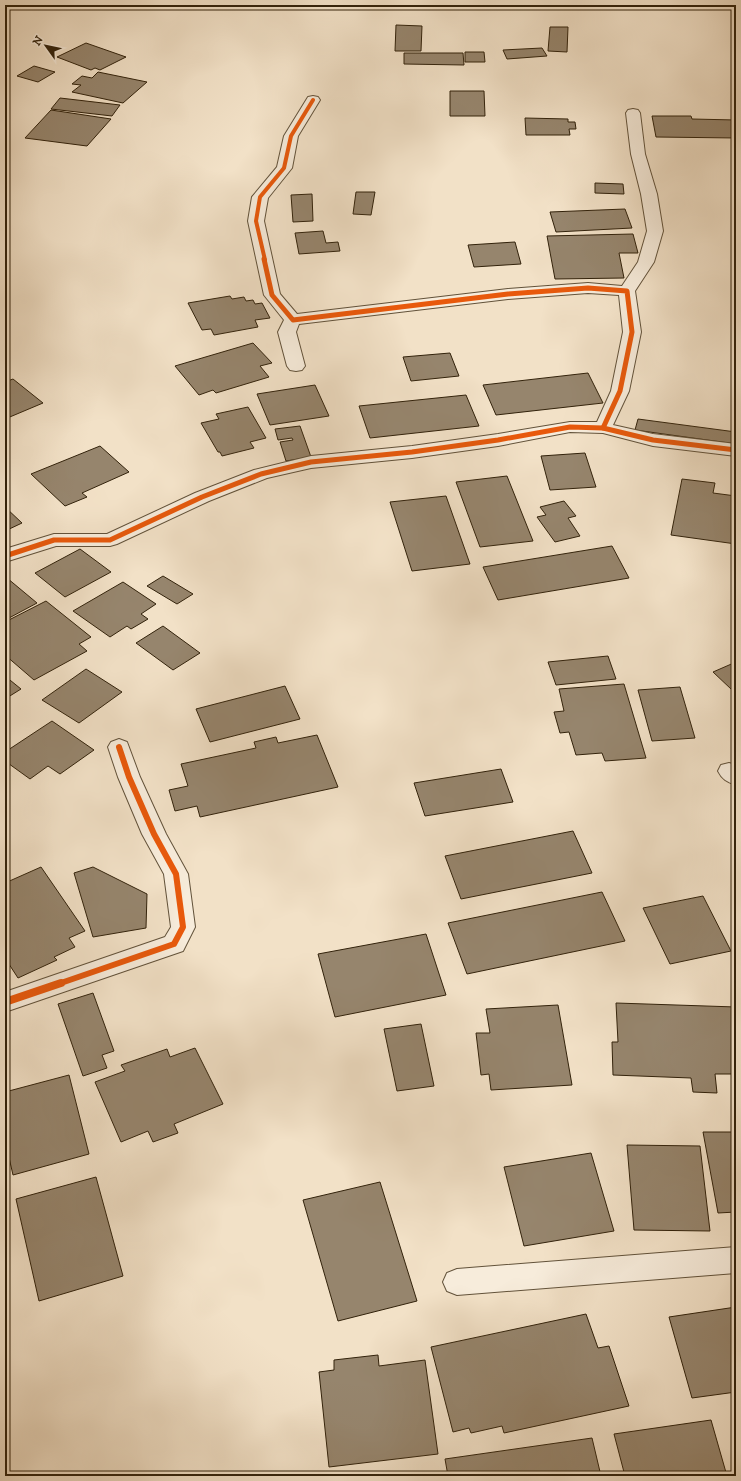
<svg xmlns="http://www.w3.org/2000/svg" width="741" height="1481" font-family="'IM FELL DW Pica',serif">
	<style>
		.building { fill: #96856d; stroke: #32220b }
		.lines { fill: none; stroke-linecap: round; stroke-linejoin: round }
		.minor-casing { stroke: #62523a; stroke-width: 2 }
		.minor { fill: #f7ecdb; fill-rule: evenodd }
		.cycleway-far3-casing { stroke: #f7ecdb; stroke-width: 5.5 }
		.cycleway-far2-casing { stroke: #f7ecdb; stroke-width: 7 }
		.cycleway-far1-casing { stroke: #f7ecdb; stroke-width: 8 }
		.cycleway-casing { stroke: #f7ecdb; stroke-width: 10 }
		.cycleway-far3 { stroke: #e8590c; stroke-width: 4 }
		.cycleway-far2 { stroke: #e8590c; stroke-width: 5 }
		.cycleway-far1 { stroke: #e8590c; stroke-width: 6 }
		.cycleway { stroke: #e8590c; stroke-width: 8 }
	</style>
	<rect width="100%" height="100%" fill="#f2e1c7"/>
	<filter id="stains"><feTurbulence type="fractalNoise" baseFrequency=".005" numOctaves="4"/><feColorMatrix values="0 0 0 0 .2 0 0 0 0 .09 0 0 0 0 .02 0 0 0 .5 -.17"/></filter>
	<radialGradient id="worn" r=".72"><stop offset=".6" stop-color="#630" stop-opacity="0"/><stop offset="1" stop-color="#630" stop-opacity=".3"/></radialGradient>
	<g class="building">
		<path d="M396,25L422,26L421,51H395Z"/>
		<path d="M550,27H568L567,52L548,51Z"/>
		<path d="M86,43L126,57L100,70L95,68L91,70L57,57Z"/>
		<path d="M542,48L547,56L507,59L503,50Z"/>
		<path d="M465,52H484L485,62H465Z"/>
		<path d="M404,53H463L464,65L404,64Z"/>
		<path d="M34,66L55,72L38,82L17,76Z"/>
		<path d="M98,72L147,82L123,103L72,92L81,85L72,84L82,76L92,78Z"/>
		<path d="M450,91H484L485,116H450Z"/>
		<path d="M60,98L120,105L112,116L51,109Z"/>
		<path d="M51,110L111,119L87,146L25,138Z"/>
		<path d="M652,116H691L692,119L736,120V138L656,137Z"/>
		<path d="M525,118L568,119V122H575L576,129H569L570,135H526Z"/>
		<path d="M595,183L623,184L624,194L595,193Z"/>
		<path d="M356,192H375L371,215L353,214Z"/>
		<path d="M312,194L313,221L293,222L291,195Z"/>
		<path d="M625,209L632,228L556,232L550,212Z"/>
		<path d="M323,231L326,243L338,242L340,251L299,254L295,233Z"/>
		<path d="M633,234L638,253H619L624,278L555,279L547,236Z"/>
		<path d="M515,242L521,264L474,267L468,245Z"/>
		<path d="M230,296L232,299L244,297L246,301L253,300L255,304L262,303L270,318L255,320L258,327L214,335L211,329L202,330L188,303Z"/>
		<path d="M253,343L272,363L260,366L269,377L216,393L213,390L199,395L175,366Z"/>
		<path d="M450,353L459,376L411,381L403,357Z"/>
		<path d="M588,373L603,403L496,415L483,385Z"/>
		<path d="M13,379L43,403L5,419V382Z"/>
		<path d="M315,385L329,416L270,425L257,394Z"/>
		<path d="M466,395L479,426L370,438L359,406Z"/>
		<path d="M248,407L266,438L250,442L254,448L222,456L220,452H218L201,423L219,419L216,414Z"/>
		<path d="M638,419L736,432V444L635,430Z"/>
		<path d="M300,426L311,457L286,461L280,442L293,440L292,438L278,440L275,429Z"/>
		<path d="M100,446L129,472L82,493L87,497L65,506L31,474Z"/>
		<path d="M585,453L596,487L550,490L541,456Z"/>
		<path d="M507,476L533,541L480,547L456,482Z"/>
		<path d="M682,479L715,483L713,493L736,496V544L671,535Z"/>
		<path d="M446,496L470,564L412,571L390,502Z"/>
		<path d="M564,501L576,516L568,518L580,536L555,542L537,517L546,515L540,507Z"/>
		<path d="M5,507L22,523L5,531Z"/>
		<path d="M612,546L629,578L498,600L483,567Z"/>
		<path d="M80,549L111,572L65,597L35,573Z"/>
		<path d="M163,576L193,594L177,604L147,586Z"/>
		<path d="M7,578L37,603L9,618L5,614V579Z"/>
		<path d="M123,582L156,604L141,614L148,619L131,629L127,626L110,637L73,611Z"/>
		<path d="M46,601L91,637L79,644L87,651L34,680L5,655V622Z"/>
		<path d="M163,626L200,653L173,670L136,643Z"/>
		<path d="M608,656L616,679L556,685L548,662Z"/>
		<path d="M736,662V687L731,689L713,672Z"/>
		<path d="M86,669L122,692L79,723L42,700Z"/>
		<path d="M5,676L21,689L5,699Z"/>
		<path d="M624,684L646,758L605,761L602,753L576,755L569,732L560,733L554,712L564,711L559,689Z"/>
		<path d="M285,686L300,719L210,742L196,709Z"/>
		<path d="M680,687L695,738L652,741L638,690Z"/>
		<path d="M52,721L94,750L60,774L48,766L30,779L5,761V752Z"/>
		<path d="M317,735L338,787L200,817L197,806L175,811L169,790L188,786L181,764L256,748L254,742L276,737L278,743Z"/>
		<path d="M501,769L513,802L425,816L414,783Z"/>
		<path d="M573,831L592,873L461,899L445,856Z"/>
		<path d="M41,867L85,931L69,938L75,947L54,957L57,960L18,978L5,958V883Z"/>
		<path d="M93,867L147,894L146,928L93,937L74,873Z"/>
		<path d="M602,892L625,941L467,974L448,923Z"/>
		<path d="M703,896L731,951L670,964L643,908Z"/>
		<path d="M426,934L446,995L335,1017L318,954Z"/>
		<path d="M93,993L114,1051L102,1055L107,1068L83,1076L58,1004Z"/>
		<path d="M616,1003L736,1007V1074H715L717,1093L693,1092L691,1078L613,1075L612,1042H618Z"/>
		<path d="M558,1005L572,1085L491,1090L489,1074L481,1075L476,1033H490L486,1009Z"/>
		<path d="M421,1024L434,1086L397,1091L384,1029Z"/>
		<path d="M195,1048L223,1104L174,1124L178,1133L153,1142L148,1131L121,1142L95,1082L125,1071L121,1065L167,1049L170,1057Z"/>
		<path d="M69,1075L89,1154L13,1175L5,1140V1092Z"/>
		<path d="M703,1132H736V1212L718,1213Z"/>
		<path d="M627,1145L700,1146L710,1231L634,1230Z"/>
		<path d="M591,1153L614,1231L524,1246L504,1167Z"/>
		<path d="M96,1177L123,1276L39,1301L16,1199Z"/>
		<path d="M380,1182L417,1301L338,1321L303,1200Z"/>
		<path d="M736,1307V1392L692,1398L669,1317Z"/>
		<path d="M586,1314L598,1348L609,1346L629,1406L504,1433L502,1426L471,1433L469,1428L453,1432L431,1347Z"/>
		<path d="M378,1355L379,1366L425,1360L438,1454L329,1467L319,1372L334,1370V1360Z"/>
		<path d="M711,1420L727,1476H625L614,1434Z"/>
		<path d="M592,1438L601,1476H448L445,1459Z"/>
	</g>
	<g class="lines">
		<g class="minor-casing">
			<g id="minor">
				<path d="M313,96L318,97L320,100L298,136L292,168L268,198L264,221L280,294L297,314L508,289L588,283L622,286L638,262L647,231L641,194L631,154L626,113L628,110L633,109L638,110L640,113L645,154L657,194L663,231L654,262L635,291L641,332L629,391L613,425L653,434L736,444V456L653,446L603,433L570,432L498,446L412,458L311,468L267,478L209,501L117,544L110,546H56L5,562V549L54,534H107L195,493L254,470L311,456L412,446L498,434L570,422H597L611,391L623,332L619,295L588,293L508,299L299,324L296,332L305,366L302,370L296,371L290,370L287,366L278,332L284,320L264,295L248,221L252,197L277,167L284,136L308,97Z"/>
				<path d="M119,739L127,742L140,777L166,834L188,874L195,927L183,951L5,1012V992L165,937L171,927L164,874L142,834L118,777L108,747L111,742Z"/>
				<path d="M729,763L736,765V785C727,782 722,779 718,771L721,765Z"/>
				<path d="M736,1247V1273L457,1295L447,1291L443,1282L447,1273L457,1269Z"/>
			</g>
		</g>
		<use href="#minor" class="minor"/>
		<g class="cycleway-far3-casing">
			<path id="cycleway-far3" d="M265,260L256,221L260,197L284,168L291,136L313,100"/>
		</g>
		<g class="cycleway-far2-casing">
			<g id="cycleway-far2">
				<path d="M264,259L272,295L293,320L508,294L588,288L627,291L632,332L620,391L603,428"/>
				<path d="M5,556L54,540H110L202,497L261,474L311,462L412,452L498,440L570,427L603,428L653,440L736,450"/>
			</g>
		</g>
		<g class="cycleway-far1-casing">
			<path id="cycleway-far1" d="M58,984L174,944L183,927L176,874L154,834L129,777L119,747"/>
		</g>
		<g class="cycleway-casing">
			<path id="cycleway" d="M5,1002L61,983"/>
		</g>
		<use href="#cycleway-far3" class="cycleway-far3"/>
		<use href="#cycleway-far2" class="cycleway-far2"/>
		<use href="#cycleway-far1" class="cycleway-far1"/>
		<use href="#cycleway" class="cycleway"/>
	</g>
	<rect width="741" height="1481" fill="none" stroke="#f2e1c7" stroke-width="20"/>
	<rect x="6" y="6" width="729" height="1469" fill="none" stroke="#32220b" stroke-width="2"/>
	<rect x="10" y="10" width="721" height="1461" fill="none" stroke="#32220b"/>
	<g transform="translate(46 46) rotate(303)" stroke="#f7ecdb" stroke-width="3" paint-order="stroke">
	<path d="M0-3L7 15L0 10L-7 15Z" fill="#32220b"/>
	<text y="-6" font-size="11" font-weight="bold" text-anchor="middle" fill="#32220b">N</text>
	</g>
	<rect width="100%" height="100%" filter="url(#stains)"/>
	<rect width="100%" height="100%" fill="url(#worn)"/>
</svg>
